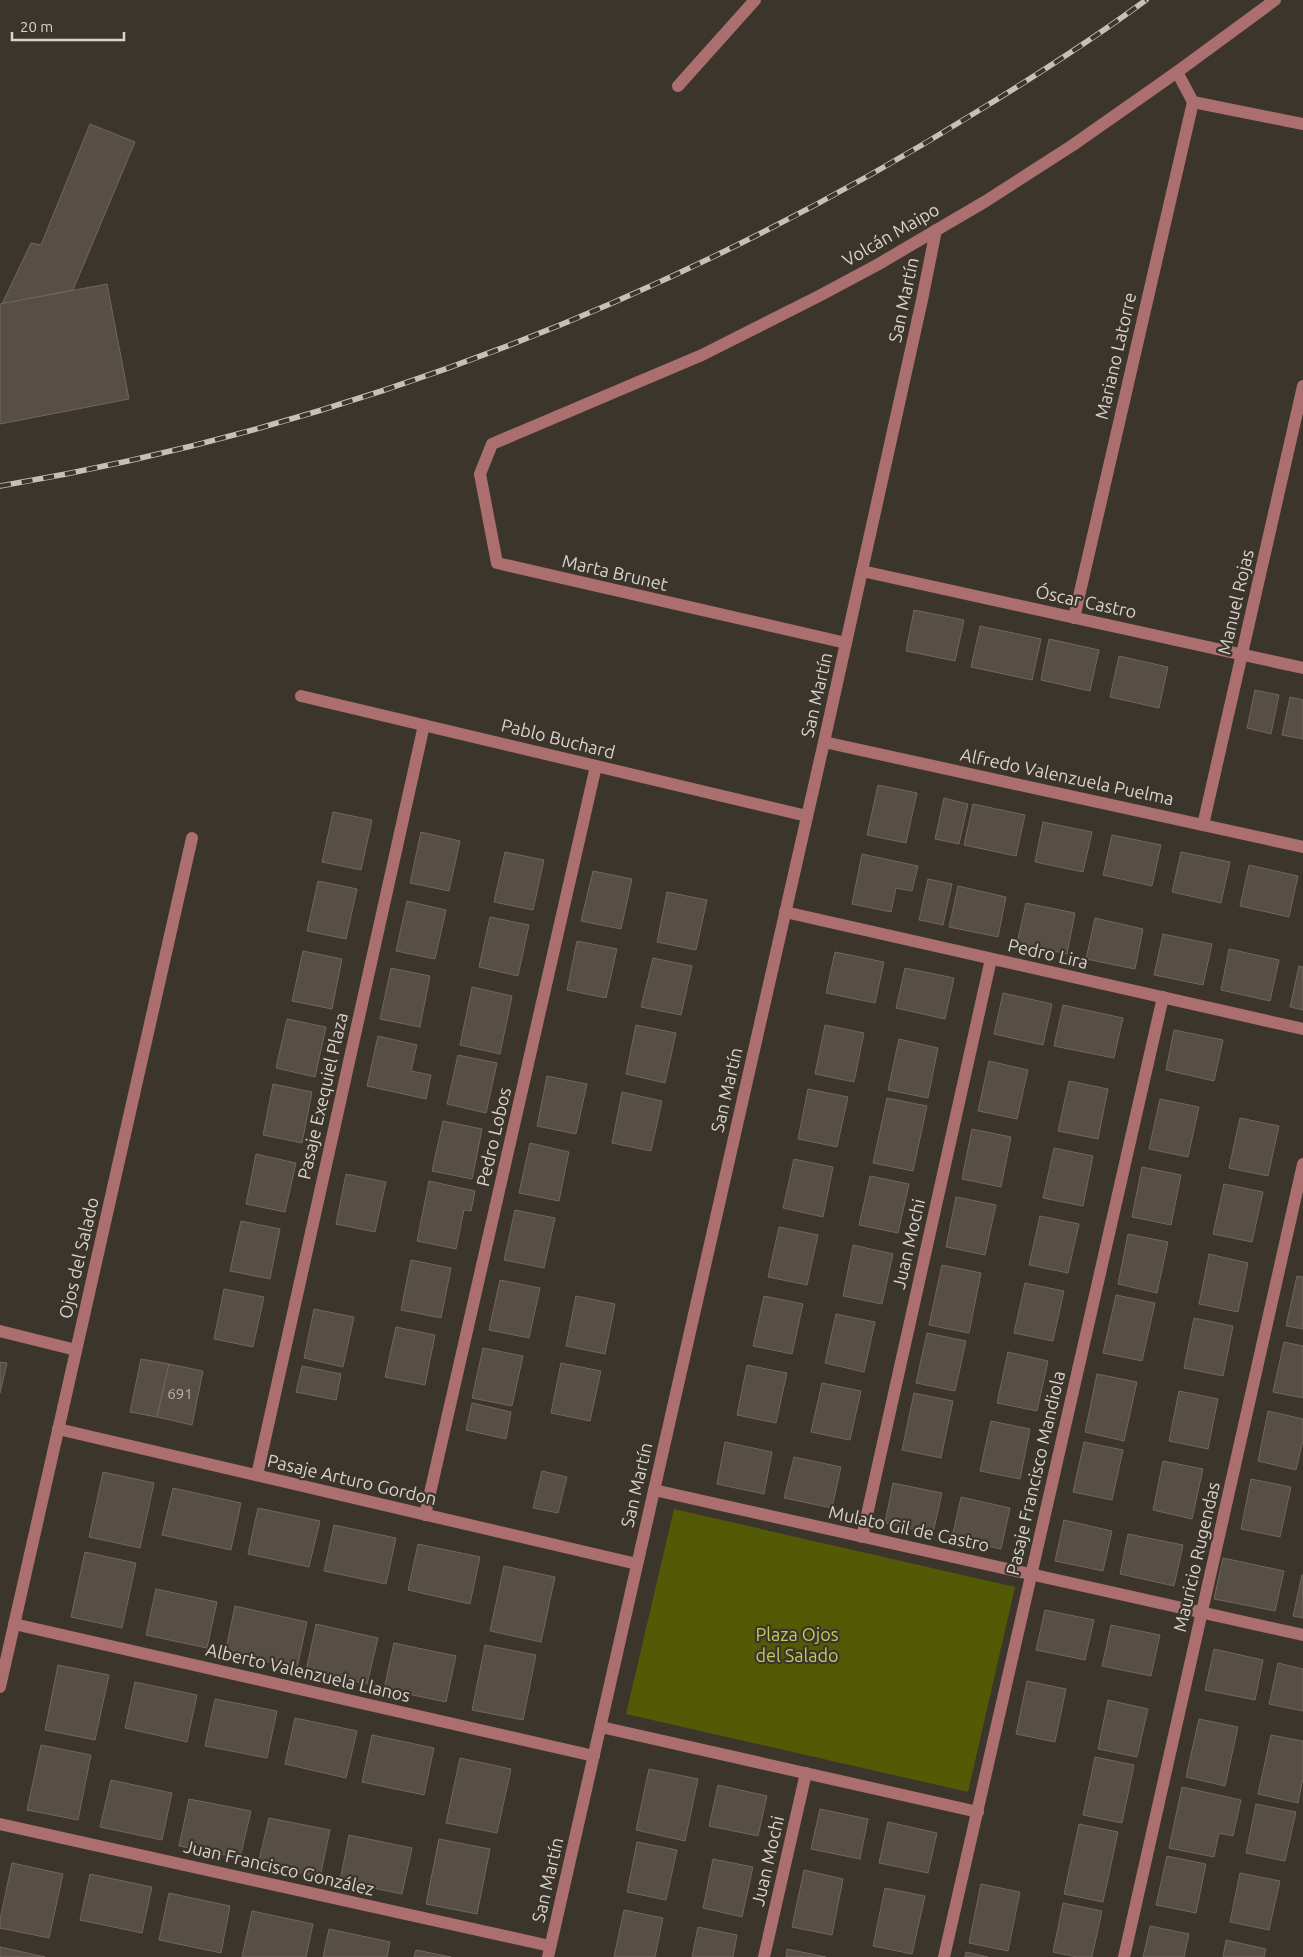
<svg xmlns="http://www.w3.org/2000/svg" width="1303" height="1957" font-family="Ubuntu,sans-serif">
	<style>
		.green { fill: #525a05 }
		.building { fill: #574e46; stroke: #70675e }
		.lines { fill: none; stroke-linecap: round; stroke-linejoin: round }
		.minor { stroke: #ab6f6f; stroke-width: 12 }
		.rail-casing { stroke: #c5c0bb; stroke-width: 5.5 }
		.rail { stroke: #3c352c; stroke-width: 4; stroke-dasharray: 11; stroke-linecap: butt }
		.labels { text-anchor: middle; stroke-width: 4.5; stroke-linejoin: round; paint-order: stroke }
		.number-label { font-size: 15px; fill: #b8b2ac }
		.street-label { font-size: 18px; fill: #d8d3ce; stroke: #3c352c }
		.park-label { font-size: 18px; fill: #becd59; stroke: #3c352c }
	</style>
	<rect width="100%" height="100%" fill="#3c352c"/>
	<path class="green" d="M674,1509L1015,1587L968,1792L626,1714Z"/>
	<g class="building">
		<path d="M90,124L135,142L73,290L2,304L31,243L41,245Z"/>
		<path d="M107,284L129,399L0,424V304Z"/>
		<path d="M914,610L964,620L955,661L906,651Z"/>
		<path d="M980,626L1041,639L1032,680L971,667Z"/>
		<path d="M1049,639L1099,650L1090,691L1041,680Z"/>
		<path d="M1119,656L1168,667L1159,708L1110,697Z"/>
		<path d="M1255,690L1279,695L1271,734L1247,728Z"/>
		<path d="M1290,697L1303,700V739L1282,735Z"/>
		<path d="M878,785L917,793L906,843L867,835Z"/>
		<path d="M944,798L968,804L959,844L935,839Z"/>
		<path d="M973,804L1025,815L1016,856L964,845Z"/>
		<path d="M333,812L372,820L361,870L322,862Z"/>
		<path d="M1043,822L1092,832L1083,872L1035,862Z"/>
		<path d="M421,832L460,841L449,891L410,883Z"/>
		<path d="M1112,835L1161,845L1152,886L1103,875Z"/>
		<path d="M505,852L544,860L533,910L494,902Z"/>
		<path d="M1181,852L1230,862L1221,903L1172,892Z"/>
		<path d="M862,854L918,866L912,891L896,888L891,912L852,904Z"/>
		<path d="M1249,865L1298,876L1289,917L1240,906Z"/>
		<path d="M593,871L632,879L621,929L581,921Z"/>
		<path d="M928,879L952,884L943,925L919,920Z"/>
		<path d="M318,881L357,889L346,939L307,931Z"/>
		<path d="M958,886L1006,897L998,937L949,927Z"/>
		<path d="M667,892L707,900L696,950L657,942Z"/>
		<path d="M407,901L446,910L435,959L396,951Z"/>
		<path d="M1026,903L1075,913L1067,954L1017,943Z"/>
		<path d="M490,917L529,925L518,976L479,967Z"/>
		<path d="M1095,918L1143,929L1135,969L1086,959Z"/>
		<path d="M1163,934L1212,944L1203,985L1154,975Z"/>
		<path d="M577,941L617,949L606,998L567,990Z"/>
		<path d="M1229,949L1279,960L1270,1001L1221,990Z"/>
		<path d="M303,951L342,959L332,1009L292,1001Z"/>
		<path d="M835,952L884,962L875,1003L826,993Z"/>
		<path d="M653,958L692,966L681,1015L641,1007Z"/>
		<path d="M1299,966L1303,967V1010L1290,1007Z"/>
		<path d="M391,968L430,976L420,1027L380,1019Z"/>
		<path d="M905,968L954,978L945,1019L896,1008Z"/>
		<path d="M472,987L512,996L500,1054L460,1045Z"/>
		<path d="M1003,993L1052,1004L1043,1045L994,1034Z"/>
		<path d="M1063,1005L1123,1018L1114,1058L1054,1046Z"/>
		<path d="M287,1019L326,1027L315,1077L276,1068Z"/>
		<path d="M636,1025L676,1033L665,1083L626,1074Z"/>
		<path d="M825,1025L864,1033L854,1082L815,1074Z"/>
		<path d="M1174,1030L1223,1040L1214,1081L1166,1070Z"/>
		<path d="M378,1036L417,1045L411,1071L431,1075L426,1099L367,1086Z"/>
		<path d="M899,1039L938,1048L928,1098L888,1090Z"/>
		<path d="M458,1055L497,1063L486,1113L447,1104Z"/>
		<path d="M989,1061L1028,1070L1017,1119L978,1111Z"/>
		<path d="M547,1076L587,1084L576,1134L537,1126Z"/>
		<path d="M1069,1081L1108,1089L1098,1139L1058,1131Z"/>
		<path d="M273,1084L312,1092L302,1143L263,1135Z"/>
		<path d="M808,1089L848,1097L837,1147L798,1139Z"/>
		<path d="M622,1092L662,1101L651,1151L612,1143Z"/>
		<path d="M887,1098L927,1106L913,1171L873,1163Z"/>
		<path d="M1160,1099L1199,1107L1188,1157L1149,1149Z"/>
		<path d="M1240,1118L1279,1126L1268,1176L1229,1168Z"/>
		<path d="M443,1121L482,1129L472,1179L432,1171Z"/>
		<path d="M972,1129L1011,1137L1001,1187L962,1179Z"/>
		<path d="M530,1143L569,1152L559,1201L519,1193Z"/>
		<path d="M1054,1148L1093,1156L1083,1206L1043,1198Z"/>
		<path d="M256,1154L296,1163L285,1212L246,1204Z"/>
		<path d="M794,1159L833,1167L823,1217L783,1208Z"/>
		<path d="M1142,1167L1181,1175L1171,1225L1132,1217Z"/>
		<path d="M346,1174L386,1182L375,1232L336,1224Z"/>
		<path d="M870,1176L909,1184L898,1233L859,1225Z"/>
		<path d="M429,1181L475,1191L471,1211L464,1210L456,1249L417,1241Z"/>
		<path d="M1224,1184L1263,1192L1252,1242L1213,1234Z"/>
		<path d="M956,1197L996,1205L985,1255L946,1247Z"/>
		<path d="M515,1210L555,1218L544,1268L504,1260Z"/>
		<path d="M1040,1216L1079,1224L1068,1273L1029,1265Z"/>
		<path d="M241,1221L280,1229L270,1279L230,1271Z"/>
		<path d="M779,1227L818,1235L807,1285L768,1277Z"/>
		<path d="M1128,1234L1168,1242L1157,1293L1118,1284Z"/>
		<path d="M853,1245L893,1254L882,1304L843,1296Z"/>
		<path d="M1209,1254L1248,1263L1238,1312L1199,1304Z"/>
		<path d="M411,1260L451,1268L441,1318L401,1310Z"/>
		<path d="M942,1265L981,1273L969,1333L929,1325Z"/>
		<path d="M1297,1276L1303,1277V1329L1286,1326Z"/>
		<path d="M500,1280L540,1288L529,1338L489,1330Z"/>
		<path d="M1025,1283L1064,1291L1053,1341L1014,1333Z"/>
		<path d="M224,1289L264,1297L253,1347L214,1339Z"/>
		<path d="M1116,1295L1155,1303L1142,1361L1103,1353Z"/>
		<path d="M576,1296L615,1304L605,1354L566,1346Z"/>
		<path d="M764,1296L803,1304L792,1354L753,1346Z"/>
		<path d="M314,1309L354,1317L343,1367L304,1358Z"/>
		<path d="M836,1314L875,1322L864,1372L825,1363Z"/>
		<path d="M1194,1318L1233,1326L1223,1376L1184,1368Z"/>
		<path d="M396,1327L435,1335L425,1385L385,1377Z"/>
		<path d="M927,1333L966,1341L955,1391L916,1383Z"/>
		<path d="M1284,1342L1303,1346V1398L1273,1392Z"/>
		<path d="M483,1348L523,1356L512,1406L472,1398Z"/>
		<path d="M1008,1352L1048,1361L1037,1411L997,1403Z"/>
		<path d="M141,1359L169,1364L157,1417L130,1412Z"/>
		<path d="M0,1362L7,1363L0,1393Z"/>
		<path d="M561,1363L601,1371L590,1421L551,1413Z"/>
		<path d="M169,1364L203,1371L192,1425L157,1417Z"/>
		<path d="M747,1365L787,1373L776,1423L737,1415Z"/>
		<path d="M302,1366L341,1374L336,1400L296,1392Z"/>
		<path d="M1097,1374L1137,1382L1124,1441L1085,1432Z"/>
		<path d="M822,1383L861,1391L850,1440L811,1432Z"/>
		<path d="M1179,1391L1218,1399L1208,1449L1169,1441Z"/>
		<path d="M914,1393L953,1401L941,1458L902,1450Z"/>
		<path d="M472,1403L511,1412L506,1439L466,1430Z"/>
		<path d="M1268,1411L1303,1419V1440L1296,1470L1258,1461Z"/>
		<path d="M991,1421L1030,1429L1020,1479L980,1471Z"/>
		<path d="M725,1442L772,1452L764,1494L717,1484Z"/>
		<path d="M1084,1442L1123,1450L1112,1500L1073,1492Z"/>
		<path d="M794,1457L841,1467L832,1508L784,1498Z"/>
		<path d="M1163,1461L1203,1469L1192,1519L1153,1510Z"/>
		<path d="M542,1471L567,1477L558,1513L533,1508Z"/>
		<path d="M103,1472L154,1483L140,1548L89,1537Z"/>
		<path d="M1251,1479L1291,1487L1280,1537L1241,1529Z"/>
		<path d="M893,1483L942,1493L933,1533L885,1523Z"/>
		<path d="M173,1488L241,1503L231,1550L162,1535Z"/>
		<path d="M961,1497L1010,1508L1001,1549L952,1538Z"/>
		<path d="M258,1508L320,1521L309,1567L248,1554Z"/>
		<path d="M1064,1520L1112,1531L1103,1571L1055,1561Z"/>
		<path d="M334,1525L396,1538L386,1584L324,1571Z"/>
		<path d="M1128,1534L1183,1545L1174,1586L1120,1574Z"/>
		<path d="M418,1544L480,1557L470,1604L408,1590Z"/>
		<path d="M85,1552L136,1563L122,1628L71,1617Z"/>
		<path d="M1223,1558L1284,1571L1275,1611L1214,1599Z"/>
		<path d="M504,1566L555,1577L541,1642L490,1631Z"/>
		<path d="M1302,1575H1303V1618L1293,1616Z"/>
		<path d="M156,1589L217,1602L207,1648L146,1635Z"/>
		<path d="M235,1606L307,1622L297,1668L225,1653Z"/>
		<path d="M1045,1610L1094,1620L1085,1660L1036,1650Z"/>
		<path d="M316,1624L378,1638L367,1684L306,1671Z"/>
		<path d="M1111,1625L1160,1635L1151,1676L1102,1666Z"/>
		<path d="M394,1643L456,1656L446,1702L384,1689Z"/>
		<path d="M485,1645L536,1655L523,1720L472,1710Z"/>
		<path d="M1214,1649L1263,1660L1255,1700L1205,1690Z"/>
		<path d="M1278,1663L1303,1669V1711L1269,1704Z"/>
		<path d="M58,1665L109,1675L95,1740L45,1730Z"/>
		<path d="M1027,1681L1066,1689L1055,1742L1016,1734Z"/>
		<path d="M135,1682L197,1695L187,1742L125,1728Z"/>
		<path d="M215,1699L277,1711L267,1758L205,1746Z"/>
		<path d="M1108,1700L1148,1709L1137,1757L1098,1749Z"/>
		<path d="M295,1718L357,1731L346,1778L285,1764Z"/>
		<path d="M1199,1719L1238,1727L1225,1786L1186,1777Z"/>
		<path d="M372,1735L434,1748L424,1795L362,1782Z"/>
		<path d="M1271,1735L1303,1741V1778L1298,1803L1258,1794Z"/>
		<path d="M41,1745L91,1755L78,1820L27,1810Z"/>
		<path d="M1095,1757L1134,1765L1122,1823L1083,1815Z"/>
		<path d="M460,1758L511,1769L497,1833L446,1823Z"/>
		<path d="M649,1769L698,1779L685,1841L636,1830Z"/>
		<path d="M111,1780L172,1793L162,1840L100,1827Z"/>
		<path d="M718,1785L767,1796L758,1836L709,1826Z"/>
		<path d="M1182,1787L1241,1800L1233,1836L1219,1833L1214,1857L1169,1848Z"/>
		<path d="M189,1799L251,1811L240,1858L179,1846Z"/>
		<path d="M1256,1804L1296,1812L1285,1861L1246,1853Z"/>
		<path d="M820,1809L868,1819L860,1859L811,1849Z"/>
		<path d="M269,1818L330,1830L320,1877L258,1864Z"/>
		<path d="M888,1822L937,1833L928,1873L879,1863Z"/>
		<path d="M1079,1824L1118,1832L1103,1902L1064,1894Z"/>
		<path d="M349,1835L412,1848L402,1894L340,1881Z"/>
		<path d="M439,1839L490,1849L477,1914L426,1904Z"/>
		<path d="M637,1842L677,1850L666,1900L627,1892Z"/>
		<path d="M1167,1856L1206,1864L1196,1913L1156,1905Z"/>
		<path d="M713,1859L753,1867L742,1917L703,1908Z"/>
		<path d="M12,1863L63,1874L49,1938L0,1928V1920Z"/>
		<path d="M804,1870L843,1879L832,1935L792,1927Z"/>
		<path d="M1240,1873L1280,1881L1269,1930L1230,1922Z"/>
		<path d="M90,1874L152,1887L142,1933L80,1920Z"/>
		<path d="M981,1884L1020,1892L1008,1951L969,1943Z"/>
		<path d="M885,1888L925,1896L912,1954L873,1946Z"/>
		<path d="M169,1893L230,1906L221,1953L159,1940Z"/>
		<path d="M1063,1903L1102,1911L1092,1957H1077L1053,1952Z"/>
		<path d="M624,1910L663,1918L655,1957H614Z"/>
		<path d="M252,1911L313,1924L306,1957H242Z"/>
		<path d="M1150,1926L1189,1934L1184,1957H1143Z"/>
		<path d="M698,1927L737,1935L733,1957H692Z"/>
		<path d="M329,1929L390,1942L387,1957H323Z"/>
		<path d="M1226,1940L1266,1949L1264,1957H1223Z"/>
		<path d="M0,1947L45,1957H0Z"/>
		<path d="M787,1949L826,1957H786Z"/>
		<path d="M416,1950L451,1957H414Z"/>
		<path d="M966,1952L988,1957H965Z"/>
	</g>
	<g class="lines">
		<g class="minor">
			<path d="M1177,72L1193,102L1303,124"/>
			<path d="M678,86L755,0"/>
			<path d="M862,571L1303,668"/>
			<path d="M1074,618L1193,102"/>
			<path d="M846,643L497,563L480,474L492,444L702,355L819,296L877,265L986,201L1073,145L1177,72L1275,0"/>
			<path d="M301,696L807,816"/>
			<path d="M824,742L1303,847"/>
			<path d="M1203,825L1303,386"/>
			<path d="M785,912L1303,1029"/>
			<path d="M0,1331L76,1350"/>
			<path d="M58,1429L637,1564"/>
			<path d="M257,1475L424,725"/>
			<path d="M654,1490L1303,1635"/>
			<path d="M425,1515L596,766"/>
			<path d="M862,1537L991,959"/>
			<path d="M14,1624L594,1756"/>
			<path d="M0,1687L192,838"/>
			<path d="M601,1727L978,1812"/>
			<path d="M0,1824L550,1946"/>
			<path d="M548,1957L824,742L922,300L936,230"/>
			<path d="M764,1957L806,1773"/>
			<path d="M944,1957L1163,997"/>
			<path d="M1124,1957L1303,1164"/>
		</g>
		<g class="rail-casing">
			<path id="rail" d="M0,486C347,427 679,297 978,111C1035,76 1092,40 1146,0"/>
		</g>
		<use href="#rail" class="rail"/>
	</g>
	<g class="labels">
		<g class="number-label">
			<text x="180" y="1399">691</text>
		</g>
		<g class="street-label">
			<text transform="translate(891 235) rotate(-30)" y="6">Volcán Maipo</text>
			<text transform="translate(904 300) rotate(-78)" y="6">San Martín</text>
			<text transform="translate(1116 356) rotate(-77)" y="6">Mariano Latorre</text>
			<text transform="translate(615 573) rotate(13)" y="6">Marta Brunet</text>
			<text transform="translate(1086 602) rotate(12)" y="6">Óscar Castro</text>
			<text transform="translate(1236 602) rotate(-77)" y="6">Manuel Rojas</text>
			<text transform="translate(817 695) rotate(-77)" y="6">San Martín</text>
			<text transform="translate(558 739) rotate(14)" y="6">Pablo Buchard</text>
			<text transform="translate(1067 777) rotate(12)" y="6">Alfredo Valenzuela Puelma</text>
			<text transform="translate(1048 954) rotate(13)" y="6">Pedro Lira</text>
			<text transform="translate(727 1090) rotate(-77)" y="6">San Martín</text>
			<text transform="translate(323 1096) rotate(-77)" y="6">Pasaje Exequiel Plaza</text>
			<text transform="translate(494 1137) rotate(-77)" y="6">Pedro Lobos</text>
			<text transform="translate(909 1244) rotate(-77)" y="6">Juan Mochi</text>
			<text transform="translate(79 1258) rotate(-77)" y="6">Ojos del Salado</text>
			<text transform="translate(1036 1473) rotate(-77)" y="6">Pasaje Francisco Mandiola</text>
			<text transform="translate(352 1480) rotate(13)" y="6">Pasaje Arturo Gordon</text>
			<text transform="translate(637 1485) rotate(-77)" y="6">San Martín</text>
			<text transform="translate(909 1529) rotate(12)" y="6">Mulato Gil de Castro</text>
			<text transform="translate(1197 1557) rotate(-77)" y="6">Mauricio Rugendas</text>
			<text transform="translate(308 1673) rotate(13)" y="6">Alberto Valenzuela Llanos</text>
			<text transform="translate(768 1861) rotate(-77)" y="6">Juan Mochi</text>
			<text transform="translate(279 1868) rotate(13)" y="6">Juan Francisco González</text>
			<text transform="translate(548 1880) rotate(-77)" y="6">San Martín</text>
		</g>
		<g class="park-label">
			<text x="797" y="1641">Plaza Ojos<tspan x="797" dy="21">del Salado</tspan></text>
		</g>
	</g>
	<path d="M12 32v8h112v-8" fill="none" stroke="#d8d3ce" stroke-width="2.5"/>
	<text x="20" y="32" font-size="15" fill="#d8d3ce" stroke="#3c352c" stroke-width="4" paint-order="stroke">20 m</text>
</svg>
